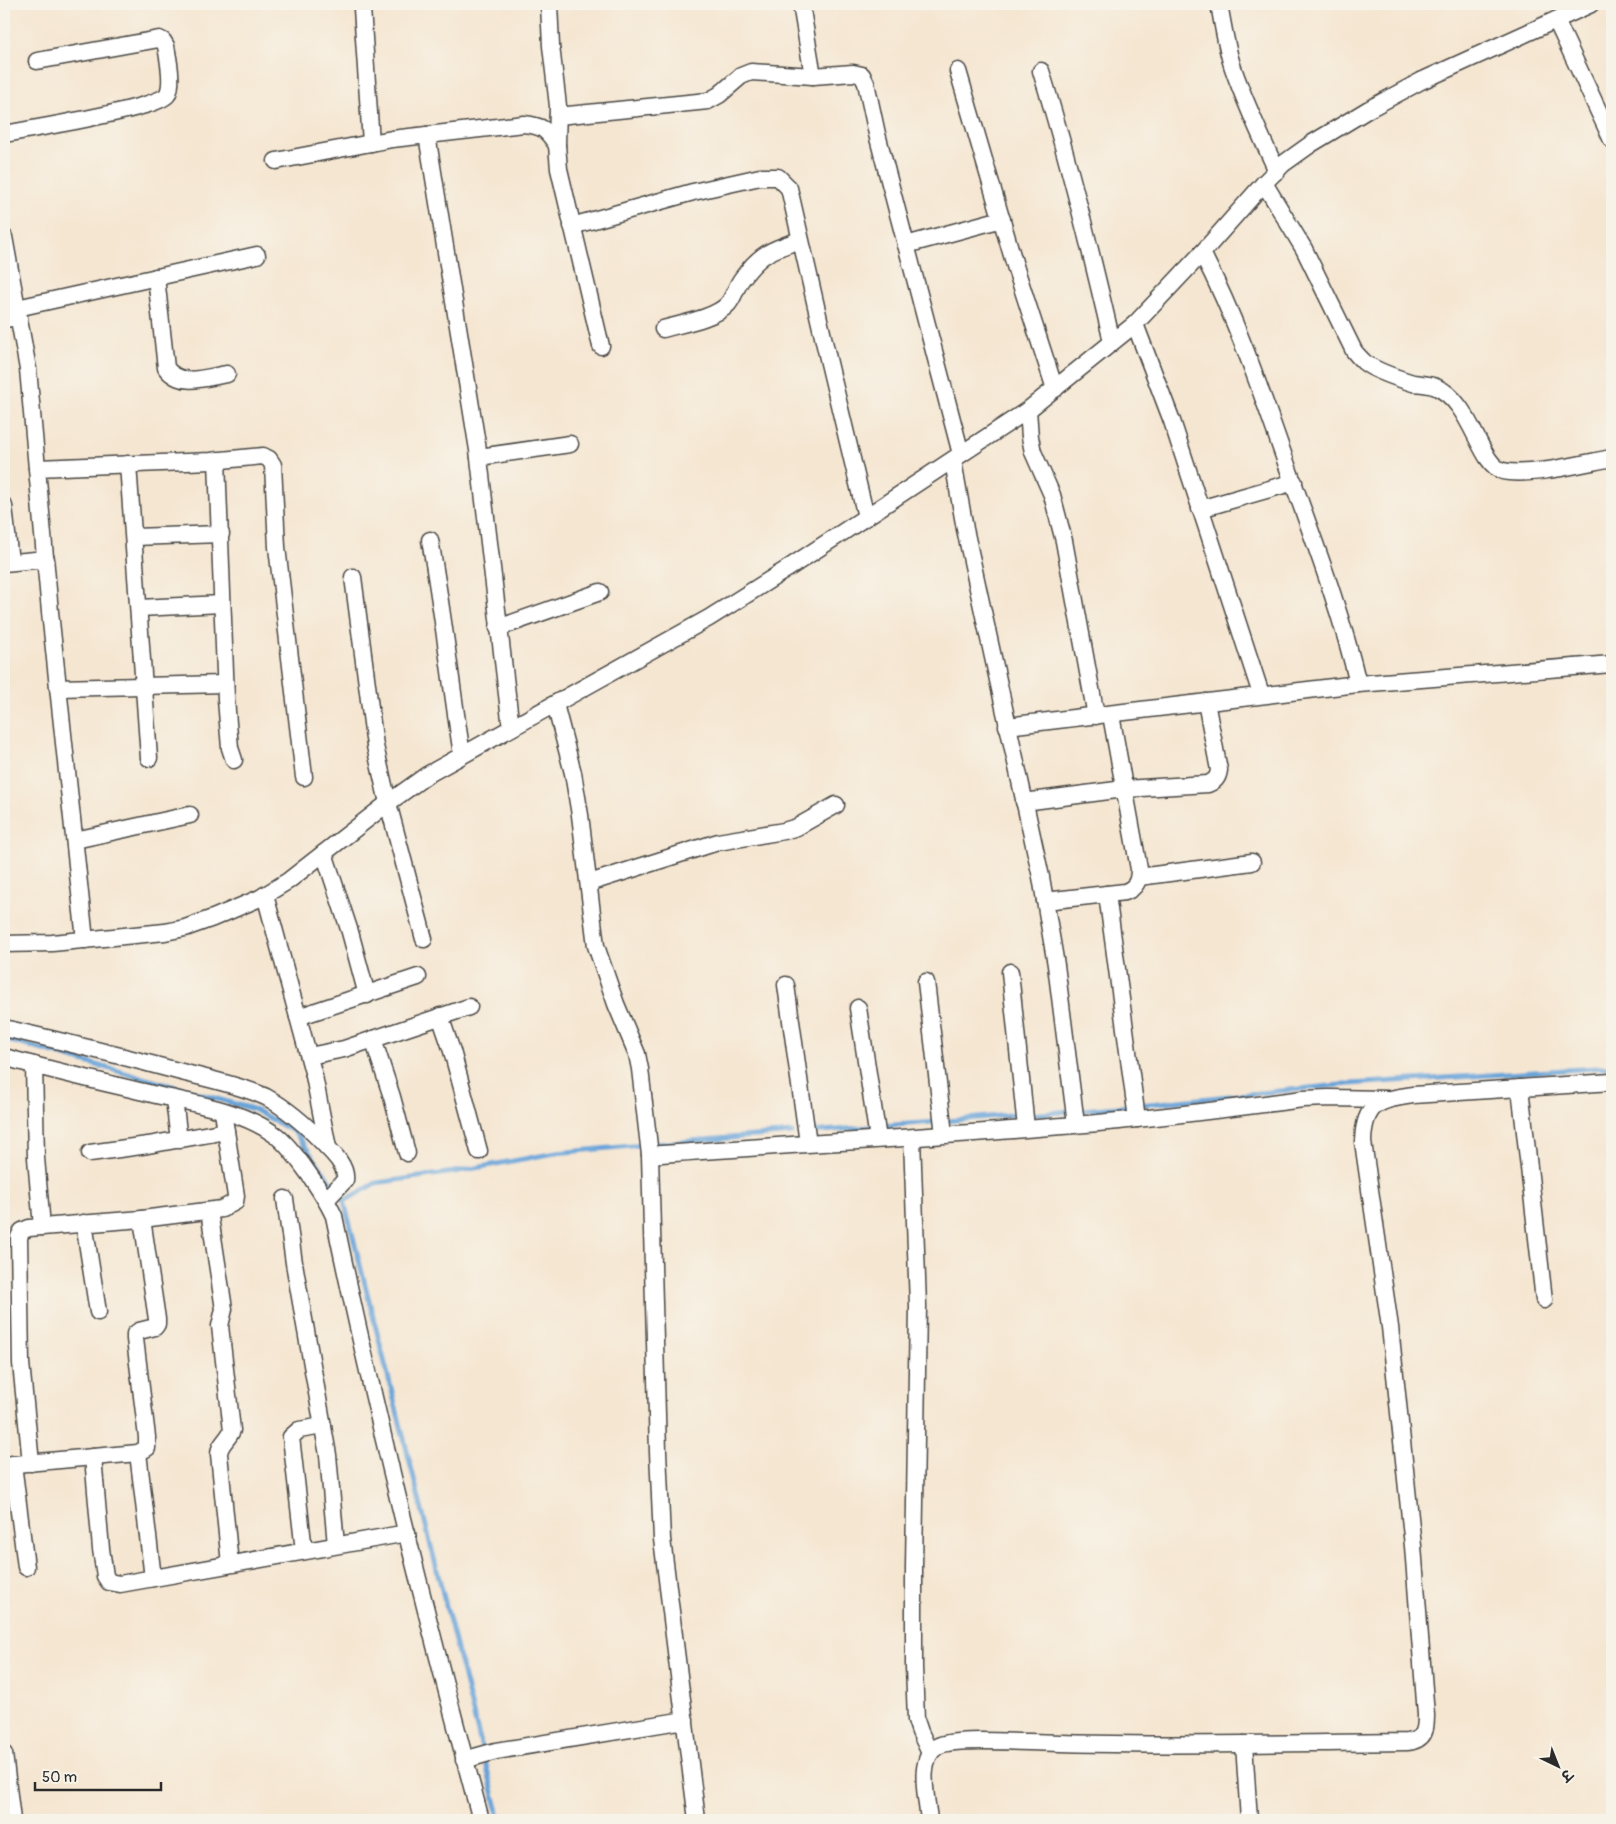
<svg xmlns="http://www.w3.org/2000/svg" width="1616" height="1824" font-family="Pangolin,'Playpen Sans Deva',sans-serif">
	<style>
		.lines { fill: none; stroke-linecap: round; stroke-linejoin: round }
		.stream { stroke: #69a4d9; stroke-width: 5 }
		.minor-casing { stroke: #494744; stroke-width: 19 }
		.minor { stroke: #fff; stroke-width: 16 }
	</style>
	<rect width="100%" height="100%" fill="#f7f3e8"/>
	<filter id="ink" filterUnits="userSpaceOnUse"><feTurbulence type="fractalNoise" baseFrequency=".02" numOctaves="2"/><feDisplacementMap in="SourceGraphic" scale="10" xChannelSelector="R" yChannelSelector="G"/><feConvolveMatrix kernelMatrix="1 2 1 2 8 2 1 2 1" color-interpolation-filters="sRGB"/></filter>
	<filter id="wash" filterUnits="userSpaceOnUse"><feTurbulence type="fractalNoise" baseFrequency=".0096" numOctaves="4" result="noise"/><feDisplacementMap in="SourceGraphic" scale="20" xChannelSelector="R" yChannelSelector="G"/><feGaussianBlur stdDeviation="1.12" result="paint"/><feColorMatrix in="noise" values="0 0 0 0 0 0 0 0 0 0 0 0 0 0 0 0 0 1.4 0 .05"/><feComposite in="paint" operator="in"/></filter>
	<g filter="url(#wash)">
		<rect width="100%" height="100%" fill="#f5e6d1"/>
		<g class="lines">
			<g class="stream">
				<path d="M4,1039L253,1109L295,1132L344,1201L500,1820"/>
				<path d="M1139,1105L1350,1084L1612,1067"/>
				<path d="M1081,1110L1131,1106"/>
				<path d="M1031,1115L1069,1111"/>
				<path d="M947,1121L1019,1114"/>
				<path d="M880,1126L935,1122"/>
				<path d="M810,1132L871,1127"/>
				<path d="M655,1144L792,1133"/>
				<path d="M344,1201L376,1183L454,1172L555,1153L642,1145"/>
			</g>
		</g>
	</g>
	<g filter="url(#ink)">
		<g class="lines">
			<g class="minor-casing">
				<g id="minor">
					<path d="M549,4L551,46L558,106L557,145L559,169L601,346"/>
					<path d="M801,4L813,76"/>
					<path d="M1219,4C1223,25 1226,47 1233,68C1245,103 1261,137 1277,171"/>
					<path d="M362,8L371,143"/>
					<path d="M1556,20L1612,140"/>
					<path d="M958,71L1016,269L1055,389"/>
					<path d="M1041,71C1069,161 1091,251 1112,342"/>
					<path d="M558,116L708,101L719,95L741,76L751,72L813,76L853,73L862,75L866,83L877,134L961,454"/>
					<path d="M4,134C26,130 159,108 167,95C174,84 168,58 166,46L163,41L159,39L37,61"/>
					<path d="M427,135L478,450L511,728"/>
					<path d="M276,161L392,139L524,124C544,126 546,130 557,145"/>
					<path d="M1264,183L1304,249L1354,351C1357,355 1361,359 1364,362C1375,371 1400,379 1413,383C1421,384 1429,384 1436,387C1472,402 1479,465 1503,471C1529,477 1584,463 1612,458"/>
					<path d="M572,226L693,192L760,177H778L789,188L829,363L866,517"/>
					<path d="M4,237L28,369L50,612L85,940"/>
					<path d="M906,245L1002,219"/>
					<path d="M1202,253C1238,322 1263,397 1289,471C1314,541 1341,611 1358,684"/>
					<path d="M156,277L166,368C181,388 206,377 227,374"/>
					<path d="M17,308L257,255"/>
					<path d="M4,319L19,317"/>
					<path d="M1135,324L1172,421L1261,694"/>
					<path d="M663,329C680,324 716,318 728,304C734,297 736,287 741,280C760,253 771,250 800,240"/>
					<path d="M1028,410L1030,437L1033,452L1052,495L1064,541L1096,716"/>
					<path d="M479,457L570,444"/>
					<path d="M217,460L226,699L230,748L234,760"/>
					<path d="M953,461L965,529L1041,877L1056,965L1076,1124"/>
					<path d="M128,464L149,758"/>
					<path d="M37,468L211,461L263,456L269,459L273,465L277,547L304,777"/>
					<path d="M4,506L10,562"/>
					<path d="M1200,509L1294,482"/>
					<path d="M134,537L221,534"/>
					<path d="M430,540C443,612 451,684 462,755"/>
					<path d="M4,563L46,559"/>
					<path d="M353,577L375,746L388,803L424,939"/>
					<path d="M139,608L222,604"/>
					<path d="M498,628L600,592"/>
					<path d="M58,688L225,684"/>
					<path d="M555,704L573,773L580,815L596,946L616,1004L637,1054L640,1069L650,1155L658,1452L662,1539L697,1820"/>
					<path d="M1007,726L1358,684L1612,664"/>
					<path d="M1024,802L1124,789L1208,784C1215,781 1218,778 1219,770L1206,702"/>
					<path d="M75,840L190,815"/>
					<path d="M324,853L350,932L367,995"/>
					<path d="M1139,877L1252,862"/>
					<path d="M589,883L718,842L784,831L797,827L836,805"/>
					<path d="M1107,894L1137,1119"/>
					<path d="M265,895L314,1076L328,1148"/>
					<path d="M1045,901L1125,892C1136,888 1139,881 1139,869L1111,715"/>
					<path d="M4,944L52,943L165,932L185,928L213,918L260,898L288,881L388,803L427,775L709,618L787,569L1028,410L1135,324L1202,253L1264,183L1283,164L1311,144L1369,109L1421,81L1591,4"/>
					<path d="M1010,972L1026,1128"/>
					<path d="M926,982L944,1134"/>
					<path d="M786,985L808,1143"/>
					<path d="M858,1008L878,1139"/>
					<path d="M440,1016L452,1051L479,1151"/>
					<path d="M298,1017L418,977"/>
					<path d="M4,1028C61,1041 118,1055 174,1070C203,1078 240,1085 266,1097C288,1109 308,1127 325,1145C334,1154 347,1167 345,1180L326,1200"/>
					<path d="M373,1039L392,1097L407,1153"/>
					<path d="M309,1056L344,1049L469,1007"/>
					<path d="M4,1057C53,1071 102,1082 152,1094C191,1103 241,1110 274,1134C292,1146 325,1196 334,1216C376,1419 427,1620 481,1820"/>
					<path d="M34,1065L36,1158L42,1227"/>
					<path d="M1520,1088L1544,1300"/>
					<path d="M174,1099L179,1140"/>
					<path d="M912,1138L918,1306L914,1567V1667L916,1720L920,1732L930,1753"/>
					<path d="M90,1153L148,1145L226,1131"/>
					<path d="M650,1155C806,1143 963,1136 1119,1121C1180,1115 1242,1107 1303,1099L1329,1098L1387,1099"/>
					<path d="M285,1199L294,1263L328,1455L336,1545"/>
					<path d="M209,1211L224,1309L220,1326L232,1430C229,1439 219,1444 219,1454L230,1564"/>
					<path d="M84,1223L98,1312"/>
					<path d="M138,1453L153,1578"/>
					<path d="M93,1457L101,1549L105,1576L109,1582L120,1584L407,1533"/>
					<path d="M31,1463L21,1363L19,1237L22,1231L29,1228L142,1219L222,1209L235,1202L236,1196L223,1112"/>
					<path d="M13,1464L26,1567"/>
					<path d="M4,1465L138,1453L147,1448V1437L135,1339V1334L139,1331L155,1327L157,1324V1319L142,1219"/>
					<path d="M304,1551L291,1437L299,1430L323,1426"/>
					<path d="M1244,1744L1249,1820"/>
					<path d="M4,1754L12,1820"/>
					<path d="M464,1760L496,1751L685,1720"/>
					<path d="M929,1820C927,1799 916,1758 938,1746C952,1738 1010,1742 1029,1742C1155,1747 1281,1743 1407,1742C1425,1740 1426,1730 1426,1715L1413,1546L1390,1327L1363,1142C1364,1103 1379,1100 1413,1095L1612,1082"/>
				</g>
			</g>
			<use href="#minor" class="minor"/>
		</g>
	</g>
	<rect width="1616" height="1824" fill="none" stroke="#f7f3e8" stroke-width="20"/>
	<g transform="translate(1558 1766) rotate(137)" stroke="#f7f3e8" stroke-width="4" paint-order="stroke">
	<path d="M0-4L9 19L0 12L-9 19Z" fill="#2b2b2b"/>
	<text y="-8" font-size="14" font-weight="bold" text-anchor="middle" fill="#2b2b2b">उ</text>
	</g>
	<path d="M35 1782v8h126v-8" fill="none" stroke="#2b2b2b" stroke-width="2.5"/>
	<text x="42" y="1782" font-size="15" fill="#2b2b2b" stroke="#f7f3e8" stroke-width="4" paint-order="stroke">50 m</text>
</svg>
